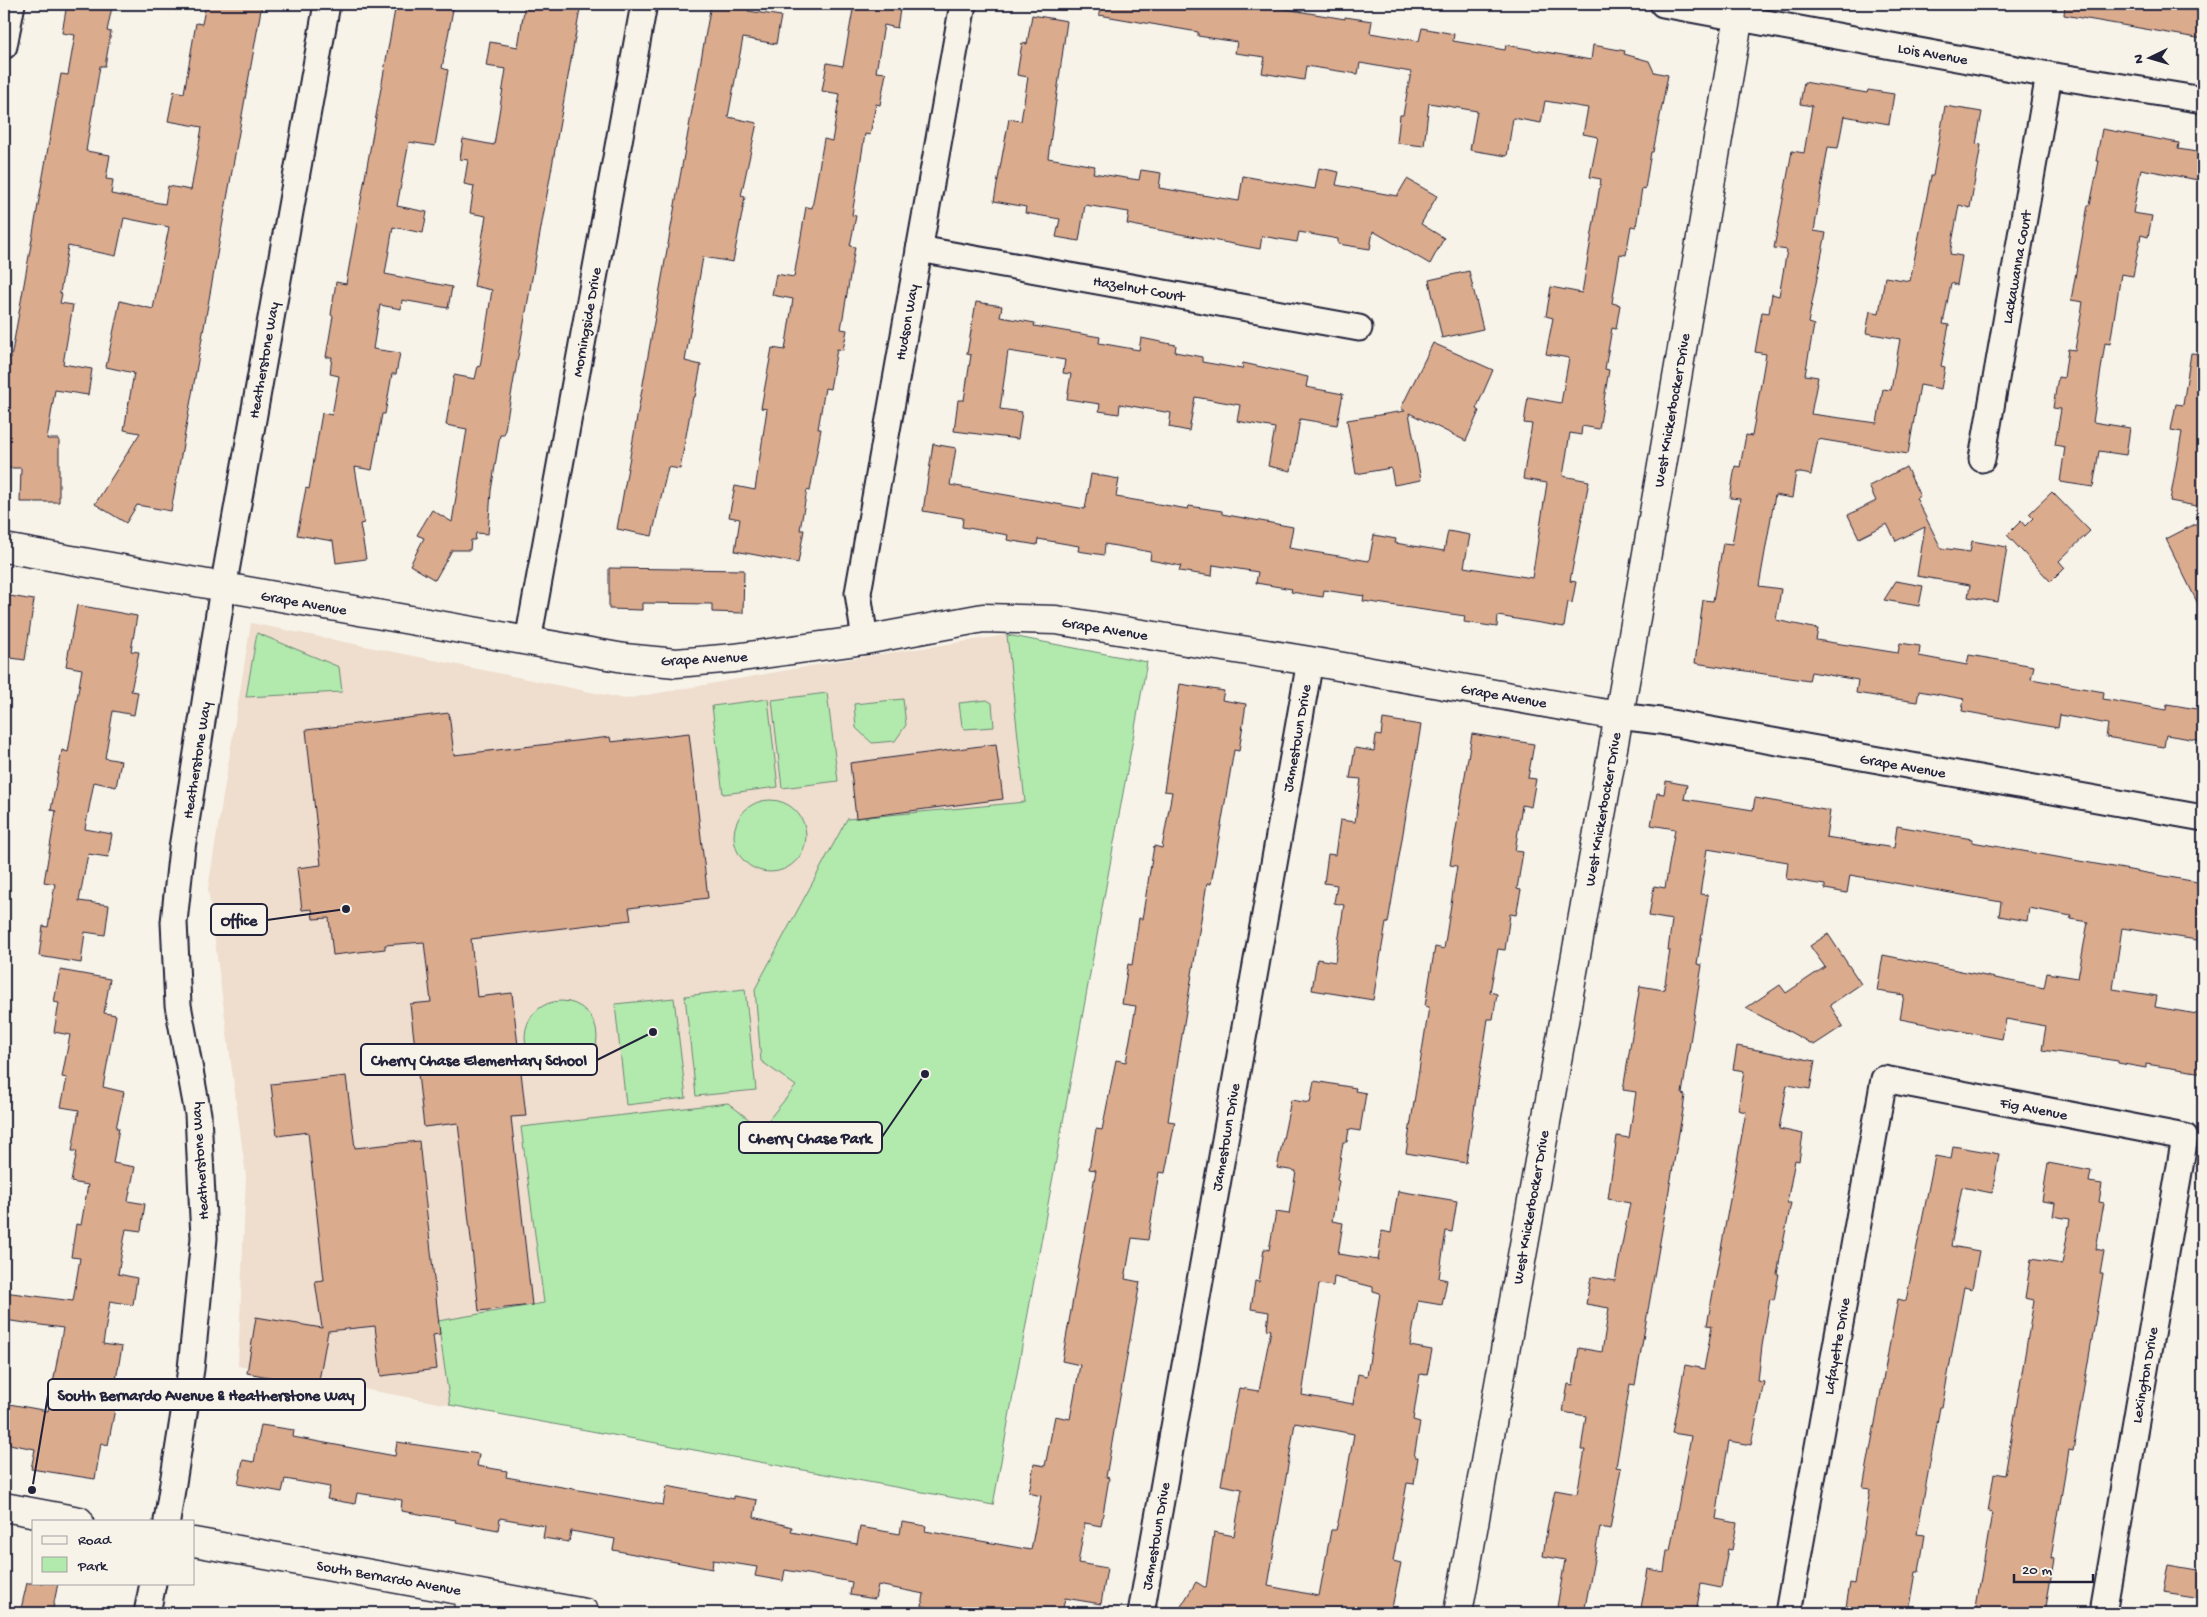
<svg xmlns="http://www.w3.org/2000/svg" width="2207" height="1617" font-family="'Gochi Hand',sans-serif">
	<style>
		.built { fill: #efddcd }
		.green { fill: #b2eaad; stroke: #6a8674 }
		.building { fill: #dbab8d; stroke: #22223b; fill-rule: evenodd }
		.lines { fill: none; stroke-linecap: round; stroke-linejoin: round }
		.minor-casing { stroke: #22223b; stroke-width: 29 }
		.tertiary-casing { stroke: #22223b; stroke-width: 31 }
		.minor { stroke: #f7f3e8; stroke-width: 25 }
		.tertiary { stroke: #f7f3e8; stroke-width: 28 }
		.labels { text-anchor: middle; stroke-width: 4; stroke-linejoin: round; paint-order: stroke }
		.street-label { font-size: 15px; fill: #22223b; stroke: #f7f3e8 }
		.leader { fill: none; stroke: #22223b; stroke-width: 2 }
		.callout-dot { fill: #22223b; stroke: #f7f3e8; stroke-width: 2 }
		.callout { fill: #f7f3e8; stroke: #22223b; stroke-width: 2 }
		.callout-label { font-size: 16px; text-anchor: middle; font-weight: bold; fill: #22223b }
	</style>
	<rect width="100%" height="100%" fill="#f7f3e8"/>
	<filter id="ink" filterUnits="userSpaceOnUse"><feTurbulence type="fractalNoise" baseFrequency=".02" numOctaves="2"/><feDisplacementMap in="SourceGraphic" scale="10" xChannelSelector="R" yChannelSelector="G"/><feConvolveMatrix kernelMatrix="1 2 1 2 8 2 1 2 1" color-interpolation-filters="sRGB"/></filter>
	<g filter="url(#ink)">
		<path class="built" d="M251,623L625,699L844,660L1007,635L1147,662L993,1505L238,1366L246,1176L208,889Z"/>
		<g class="green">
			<path d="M257,633L339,667L342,692L246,697Z"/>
			<path d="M1007,635L1147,662L993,1505L450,1405L438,1321L544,1303L521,1127L728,1103L761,1129L796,1086L761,1061L755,989L847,819L1025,802Z"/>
			<path d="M827,693L838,781L782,788L772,700Z"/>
			<path d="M768,699L778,787L723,794L712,706Z"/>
			<path d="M903,699L906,725L895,741L872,743L856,728L854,704Z"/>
			<path d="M987,700L992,703L994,727L965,729L962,726L959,703Z"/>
			<circle cx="770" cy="836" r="36"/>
			<path d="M745,989L756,1090L696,1096L685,996Z"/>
			<path d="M674,998L686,1098L626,1105L615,1004Z"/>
			<circle cx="561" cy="1037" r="36"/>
		</g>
		<g class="building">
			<path d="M67,4H93L112,7L107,31L111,32L105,66H100L86,151L110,155L106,179L113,180L111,194L165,204L168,186L191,190L202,127L168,121L174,91L184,93L196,23L202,24L206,4H262L171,511L137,505L126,523L95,504L140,433L124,430L134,373L106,367L120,301L153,309L169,227L124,218L116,256L68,246L60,293L62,294L60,303L73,305L63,364L92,369L88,395L55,390L47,439H59V502H20L21,468H4V357L11,358L61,74L68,75L75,35L62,33Z"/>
			<path d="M396,4H454L442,68L448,70L435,146L409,142L397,206L427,212L423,233L393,227L385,274L452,287L448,308L402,300L401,309L380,305L373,349L400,353L396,374H392L385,414H382L372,470L355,467L364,523L360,524L366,559L336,563L333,541L297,535L306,488L309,489L322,413L332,415L339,376L330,374L332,357H326L333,316L331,315L336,282L346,284Z"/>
			<path d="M525,4H581L504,435H500L491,491L488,534L476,533L475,540H471L470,550H452L435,580L410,565L424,538L417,535L432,510L452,522L467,429L446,425L454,375L475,379L478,366L480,367L492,290L474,286L486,216L470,213L474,186L464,184L468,160L460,159L463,139L494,145L506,69L486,66L490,42L518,47Z"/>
			<path d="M711,4H749L748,11L781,16L776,44L743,38L728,117L757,123L741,196L745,197L733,262L703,257L685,361L701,365L695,397H693L680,469L668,467L652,536L617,529Z"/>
			<path d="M854,4H901L897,28L884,25L876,72L886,73L880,105L876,104L870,135L865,134L852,215L856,216L850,246L855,247L841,329L847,330L843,350L837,349L830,389L825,388L818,429H821L810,491L807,490L800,530H804L798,563L735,551L740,519L729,517L735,486L755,490L767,409L761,408L772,348L785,350L793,299L772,295L776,274L794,277L806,207L812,208L824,139L832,141L840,94L822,91L827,63L843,66Z"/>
			<path d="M1100,4H1206L1239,9V4H1255L1345,19V17L1372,21L1370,33L1419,41L1422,28L1454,34L1453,41L1505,50L1506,45L1591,60L1593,45L1625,51L1624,54L1649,61L1654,72L1668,75L1653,152H1651L1645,189L1642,188L1636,227L1631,226L1626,255L1620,254L1612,303L1620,305L1616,329L1612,328L1605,369L1609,370L1599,429L1582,426L1581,435L1570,433L1563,476L1589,481L1570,581L1576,582L1572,603L1568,602L1564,627L1498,616L1497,627L1464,622L1465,616L1363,601L1364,596L1324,590L1323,597L1291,592L1292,589L1256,583L1258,572L1213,565L1212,576L1179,571L1181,566L1150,560L1151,552L1105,544L1104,555L1078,551L1079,546L1038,539L1037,545L1007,540L1008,535L962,527L963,518L923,511L933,444L956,448L950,485L1085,509L1091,474L1119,479L1116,497L1188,509L1189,506L1222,511V514L1293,527L1289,548L1369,561L1374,535L1396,539L1395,543L1444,551L1448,531L1470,535L1464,567L1532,578L1547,483L1523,479L1532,424L1524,423L1528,397L1561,403L1569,358L1546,354L1553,318L1546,316L1551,287L1582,293L1601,179L1590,177L1598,137L1583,134L1588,108L1545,101L1541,123L1513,118L1507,156L1470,150L1477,111L1429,103L1424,146L1397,143L1400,115H1403L1411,72L1360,63L1358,74L1306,66L1304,80L1262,73L1265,57L1235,53L1237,42L1198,36V32L1099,15Z"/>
			<path d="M2065,4H2203V39L2064,15Z"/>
			<path d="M1032,15L1067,21L1048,158L1095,166L1093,173L1139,180L1141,170L1161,173L1159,188L1239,201L1243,176L1315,189L1319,168L1339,172L1336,185L1397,196L1407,179L1437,196L1421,224L1444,238L1430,264L1373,231L1370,249L1338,244V239L1299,232L1297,242L1262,236L1260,249L1127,224L1129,212L1085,205L1079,241L1056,237L1060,219L1025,213L1026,207L994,201L1009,119L1021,121L1028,77L1017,75L1022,43L1027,44Z"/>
			<path d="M1804,82L1867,93L1868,90L1894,94L1889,124L1844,116L1838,148L1828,147L1814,231L1826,233L1808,323L1814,325L1805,375L1818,377L1811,414L1877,423L1883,389L1891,390L1900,339L1866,333L1870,311L1879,313L1885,277L1910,281L1931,176H1933L1945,106L1982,112L1976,144L1981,145L1970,208L1959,205L1950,254L1962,256L1957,285L1951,283L1943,324L1949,325L1941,366L1945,367L1941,389L1920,385L1908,454L1818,439L1811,475L1796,472L1792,498L1775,495L1759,586L1781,589L1776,620L1818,629L1816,640L1898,653L1900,643L1920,646L1919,656L1967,665L1969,655L2034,666L2031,679L2104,692L2103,699L2166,710L2167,704L2203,710V741L2166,735L2164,747L2106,737L2108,724L2060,715L2058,728L1962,711L1964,699L1919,691L1917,702L1882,697L1856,693L1858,680L1811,672L1809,681L1695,663L1703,600L1713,601L1723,543L1732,544L1740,499L1730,498L1735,466L1740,467L1746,435L1752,436L1766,354L1755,352L1762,312L1769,313L1772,294L1779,296L1787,250L1774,248L1792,151L1804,153L1812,106L1800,104Z"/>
			<path d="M2102,129L2179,143L2178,149L2203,153V181L2141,169L2133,213L2152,216L2148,237L2141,235L2133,276L2121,274L2110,344L2105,343L2093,422L2130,428L2126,455L2099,451L2093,487L2060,482L2065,447L2055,445L2061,409L2053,408L2058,377L2064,378L2068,349L2075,350L2083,302L2071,300L2088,205H2090L2099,161H2096Z"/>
			<path d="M1469,271L1483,329L1442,338L1429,280Z"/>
			<path d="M976,302L1002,306L1000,317L1035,323L1034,326L1100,337L1099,343L1139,350L1141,338L1176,345L1175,352L1202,357V362L1242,369L1243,363L1308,377L1306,387L1343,394L1337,425L1300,419L1291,471L1268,466L1275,428L1237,421L1240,405L1195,397L1189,431L1169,427L1171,413L1120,404L1119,414L1099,411L1100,404L1067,399L1071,374L1063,373L1065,360L1008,351L1000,409L1022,412L1018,439L954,431L958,400H964L971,355L967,354Z"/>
			<path d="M1433,343L1493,370L1476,409L1479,411L1466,441L1409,413L1421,480L1394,485L1391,468L1356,474L1347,420L1405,411L1401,408Z"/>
			<path d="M2191,353L2203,354V491L2201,507L2170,501L2182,432L2171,430L2176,404L2183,405Z"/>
			<path d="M1906,467L1920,496L1916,498L1941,548L1970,552L1972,541L2007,547L1998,602L1968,597L1970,585L1917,576L1925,527L1896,541L1887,524L1859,538L1848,515L1876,501L1869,486Z"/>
			<path d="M2052,492L2090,531L2059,561L2065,568L2051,582L2007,535L2021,521L2025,526L2033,518L2029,514Z"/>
			<path d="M2203,520V614L2166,539Z"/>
			<path d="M609,568L744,570L743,613L712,612V604L642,603V610L609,609Z"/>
			<path d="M1896,581L1923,586L1919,606L1884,600Z"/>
			<path d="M4,595L34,600L25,660L4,657Z"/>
			<path d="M77,605L137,616L131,651L139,652L131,691L138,692L134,715L113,711L105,758L121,761L116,787L94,782L85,829L112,834L108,857L88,854L79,901L109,905L105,935L85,932L81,963L39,956L43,926L48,927L55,884L44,882L56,811L51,810L62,750L68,752L82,669L66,666Z"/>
			<path d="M1180,684L1224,691L1222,700L1246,704L1239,751L1234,750L1211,884L1207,883L1168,1121L1175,1122L1165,1173L1159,1172L1148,1240L1132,1238L1125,1279L1140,1282L1106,1477L1109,1478L1101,1526L1085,1523L1078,1563L1107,1568L1101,1604L1065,1598L1062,1613H979L948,1608L947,1611L922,1606L924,1594L878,1585L875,1599L850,1595L852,1582L785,1570L783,1581L755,1576L757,1567L713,1560L712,1569L613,1550L615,1539L571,1531L569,1542L543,1538L545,1526L500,1518L498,1530L455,1522L456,1520L401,1511L402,1500L357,1493L355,1504L327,1499L330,1487L285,1479L282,1492L238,1484L243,1460L254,1462L261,1425L294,1430L293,1437L395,1456L397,1442L479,1454L477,1466L507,1471L506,1477L663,1505L667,1486L734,1499V1496L757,1500L754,1517L792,1527L791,1532L857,1544L860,1527L900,1534L902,1522L926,1526L925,1531L1031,1550L1041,1496L1029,1493L1034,1464L1045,1466L1055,1416L1070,1419L1080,1365L1062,1361L1096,1170L1089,1169L1096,1129L1102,1130L1116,1060L1126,1062L1136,1006L1122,1004L1128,964L1132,965L1139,918L1142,919L1154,846L1162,848L1172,792L1164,791Z"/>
			<path d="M449,713L454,755L610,737L611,742L689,733L708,898L629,908L631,920L471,939L477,997L512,993L526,1116L511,1117L532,1305L479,1311L458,1123L424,1127L410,1004L431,1002L424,942L385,945V949L333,955L329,918L313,919L312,909L302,910L297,868L321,865L306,730Z"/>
			<path d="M1383,719L1421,725L1388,923H1386L1373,1000L1312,990L1317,959L1335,962L1344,905L1334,903L1337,885L1324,883L1328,854L1335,855L1340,820L1355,822L1361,779L1350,778L1355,748L1374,751L1376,735L1381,736Z"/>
			<path d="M1472,734L1534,744L1528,778L1536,779L1531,807L1522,805L1515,851L1523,852L1517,889L1521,890L1516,915L1510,914L1505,950L1498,949L1490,992L1497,994L1493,1019H1488L1466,1163L1406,1153L1429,1007L1425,1006L1435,947L1444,949L1457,866L1450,865Z"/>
			<path d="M996,744L1003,799L856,818L850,763Z"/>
			<path d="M1666,781L1687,785L1684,799L1753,810L1755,798L1830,811L1826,837L1894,848L1897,826L1972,839V842L2203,883V941L2122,928L2113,989L2157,996L2155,1007L2203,1015V1073L2146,1064V1068L2118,1063V1061L2042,1050L2046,1026L2006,1019L2002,1039L1900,1019L1904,995L1877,991L1883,955L2044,988L2047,973L2078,978L2088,922L2070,919L2071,916L2029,908L2027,921L1999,916L2001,902L1850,875L1847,893L1825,889V885L1786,879L1788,862L1707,849L1700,894L1708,895L1697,964L1702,965L1682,1094L1685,1095L1683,1110L1635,1385L1630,1384L1616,1467L1621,1468L1610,1529L1600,1527L1584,1613H1556L1565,1560L1543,1556L1547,1529L1555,1490L1577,1494L1585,1450H1581L1586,1416L1563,1412L1568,1384L1573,1385L1579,1348L1602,1352L1609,1308L1586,1304L1591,1277L1615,1281L1630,1203L1608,1199L1617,1136L1629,1138L1636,1092L1623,1090L1633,1029L1640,986L1664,990L1670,950H1668L1672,920L1649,916L1654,886L1665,888L1675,829L1651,825L1657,793L1664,794Z"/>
			<path d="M1828,934L1861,984L1830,1005L1843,1026L1814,1045L1746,1008L1780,985L1786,993L1825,967L1810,946Z"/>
			<path d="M60,970L110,979L104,1013L116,1015L103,1087L124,1092L116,1128H119L113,1163L135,1167L128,1201L145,1204L141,1231L126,1229L118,1274L137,1278L133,1305L110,1301L103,1344L122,1347L115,1385L124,1387L120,1410L115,1409L108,1445L101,1443L95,1479L31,1469L35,1449L4,1443V1403L48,1411L63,1328L4,1320V1292L73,1301L80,1258L71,1257L76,1224L81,1225L88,1185L71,1182L77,1151H72L79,1110L61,1107L67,1078L62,1077L70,1035L54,1032L59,1003L54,1002Z"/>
			<path d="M1737,1046L1815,1061L1810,1089L1787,1085L1779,1129L1803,1134L1799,1161L1795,1160L1787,1203H1791L1777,1274H1779L1774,1300L1770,1299L1762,1346L1758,1381L1764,1382L1751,1445L1729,1441L1721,1486L1716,1519L1737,1523L1732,1550L1728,1549L1721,1588L1701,1584L1696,1613H1674L1641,1608L1648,1569L1664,1572L1667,1551H1670L1683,1480L1691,1436L1672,1433L1685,1365L1704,1369L1712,1326L1707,1325L1746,1112L1738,1110L1744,1071L1733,1069Z"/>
			<path d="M346,1076L355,1148L419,1141L440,1334L433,1335L437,1369L381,1376L375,1326L328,1331L318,1386L247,1373L256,1317L322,1328L315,1281L324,1280L308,1132L277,1136L271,1084Z"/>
			<path d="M1314,1081L1356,1088L1355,1091L1366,1093L1360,1131L1349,1129L1347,1142H1343L1337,1180L1339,1181L1332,1221L1343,1223L1338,1254L1378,1260L1382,1231L1391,1233L1398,1191L1457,1201L1452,1232L1446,1231L1439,1278L1447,1280L1442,1305L1418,1301L1410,1346L1432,1350L1427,1375L1420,1374L1413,1420L1420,1422L1414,1457H1418L1414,1484L1407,1483L1393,1561L1401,1563L1391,1613H1177L1196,1582L1206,1588L1214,1532L1234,1536L1242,1489L1221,1485L1232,1424L1239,1388L1259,1391L1271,1330L1267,1329L1269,1312L1251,1309L1255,1281L1259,1282L1264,1249L1269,1250L1276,1212L1289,1214L1296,1171L1277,1168L1291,1100L1310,1103ZM1334,1277L1373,1287V1291L1380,1293L1367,1376L1358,1374L1353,1404L1302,1395L1319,1284L1333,1286ZM1295,1423L1354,1434L1339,1518L1336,1530H1331L1319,1596L1268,1586Z"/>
			<path d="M1953,1146L1999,1154L1992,1193L1962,1187L1951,1246L1979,1251L1972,1289L1964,1287L1942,1407H1940L1917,1534L1925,1535L1919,1572H1916L1909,1613H1845L1850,1583L1855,1584L1870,1489L1863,1488L1898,1299L1906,1301L1935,1156L1951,1159Z"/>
			<path d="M2048,1163L2091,1171L2089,1182L2102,1184L2099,1202L2104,1203L2096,1249L2104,1251L2100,1274H2103L2073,1451L2069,1450L2051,1558L2054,1559L2045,1613H1975L1992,1513L1988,1512L1994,1473L2005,1475L2034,1300L2025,1298L2031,1259L2062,1264L2070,1219L2053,1216L2055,1203L2042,1201Z"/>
			<path d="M2168,1565L2203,1571V1598L2163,1592Z"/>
			<path d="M27,1583H58L52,1613H20Z"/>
		</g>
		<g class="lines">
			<g class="minor-casing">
				<g id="minor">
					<path d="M1663,4L2049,75L2203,100"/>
					<path d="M4,46L12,4"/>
					<path d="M919,249L1359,328"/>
					<path d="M1982,459L2049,75"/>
					<path d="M865,640L858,593L963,4"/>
					<path d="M528,641L644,4"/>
					<path d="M1618,716L1660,721L2203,818"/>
					<path d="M167,1521L191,1369L204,1238L198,1114L178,1005L174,922L182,848L223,588L327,4"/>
					<path d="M147,1613L153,1583"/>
					<path d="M467,1613L470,1592"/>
					<path d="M1141,1613L1310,661"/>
					<path d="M1788,1613L1884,1079L2185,1137L2103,1613"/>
				</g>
			</g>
			<g class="tertiary-casing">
				<g id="tertiary">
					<path d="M4,548L624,658L676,663L734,658L865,640L983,618L1056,620L1310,661L1618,716"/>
					<path d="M4,1507L79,1521"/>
					<path d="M194,1542L585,1613"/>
					<path d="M1458,1613L1626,676L1741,4"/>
				</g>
			</g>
			<use href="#minor" class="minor"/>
			<use href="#tertiary" class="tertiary"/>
		</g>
	</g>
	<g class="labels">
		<g class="street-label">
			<text transform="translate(1933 53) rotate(10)" y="5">Lois Avenue</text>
			<text transform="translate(2016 267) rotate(-80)" y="5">Lackawanna Court</text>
			<text transform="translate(1139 288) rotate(10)" y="5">Hazelnut Court</text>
			<text transform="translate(586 322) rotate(-80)" y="5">Morningside Drive</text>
			<text transform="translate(906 322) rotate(-80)" y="5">Hudson Way</text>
			<text transform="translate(263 360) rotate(-80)" y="5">Heatherstone Way</text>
			<text transform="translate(1671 410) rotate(-80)" y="5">West Knickerbocker Drive</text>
			<text transform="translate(304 602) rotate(10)" y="5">Grape Avenue</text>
			<text transform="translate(1105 628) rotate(9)" y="5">Grape Avenue</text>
			<text transform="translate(704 658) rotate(-3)" y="5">Grape Avenue</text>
			<text transform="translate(1504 695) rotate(10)" y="5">Grape Avenue</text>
			<text transform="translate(1296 738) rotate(-80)" y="5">Jamestown Drive</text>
			<text transform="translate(196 760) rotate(-81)" y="5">Heatherstone Way</text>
			<text transform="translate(1903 765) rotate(10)" y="5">Grape Avenue</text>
			<text transform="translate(1602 809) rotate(-80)" y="5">West Knickerbocker Drive</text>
			<text transform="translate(2034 1108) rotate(11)" y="5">Fig Avenue</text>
			<text transform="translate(1225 1137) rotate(-80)" y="5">Jamestown Drive</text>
			<text transform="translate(199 1161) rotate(-94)" y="5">Heatherstone Way</text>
			<text transform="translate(1530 1207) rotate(-80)" y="5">West Knickerbocker Drive</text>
			<text transform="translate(1836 1346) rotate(-80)" y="5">Lafayette Drive</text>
			<text transform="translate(2144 1375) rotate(-80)" y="5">Lexington Drive</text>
			<text transform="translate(1155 1536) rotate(-80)" y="5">Jamestown Drive</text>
			<text transform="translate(389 1577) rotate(10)" y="5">South Bernardo Avenue</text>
		</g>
	</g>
	<path class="leader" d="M346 909L267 920M653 1032L597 1060M925 1074L882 1137M32 1490L48 1395"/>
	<g class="callout-dot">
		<circle cx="346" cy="909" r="5"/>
		<circle cx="653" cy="1032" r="5"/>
		<circle cx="925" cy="1074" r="5"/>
		<circle cx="32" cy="1490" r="5"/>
	</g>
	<g class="callout">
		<rect x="211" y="904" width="56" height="31" rx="5"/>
		<rect x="361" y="1044" width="236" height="31" rx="5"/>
		<rect x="739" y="1122" width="143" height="31" rx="5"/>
		<rect x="48" y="1379" width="317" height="31" rx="5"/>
	</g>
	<g class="callout-label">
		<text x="239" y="925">Office</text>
		<text x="479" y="1065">Cherry Chase Elementary School</text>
		<text x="810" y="1143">Cherry Chase Park</text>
		<text x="206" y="1400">South Bernardo Avenue &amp; Heatherstone Way</text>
	</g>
	<rect width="2207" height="1617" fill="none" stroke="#f7f3e8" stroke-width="20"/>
	<rect x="10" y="10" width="2187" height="1597" fill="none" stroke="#22223b" stroke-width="2" filter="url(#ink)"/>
	<rect x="32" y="1520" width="162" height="65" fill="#f7f3e8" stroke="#a29fa3"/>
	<rect x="42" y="1536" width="25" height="8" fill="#f7f3e8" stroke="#a29fa3"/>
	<text x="78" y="1544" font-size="15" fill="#22223b">Road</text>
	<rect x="42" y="1557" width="25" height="15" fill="#b2eaad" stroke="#a29fa3"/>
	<text x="78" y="1570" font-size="15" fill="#22223b">Park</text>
	<g transform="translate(2150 58) rotate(265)" stroke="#f7f3e8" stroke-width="4" paint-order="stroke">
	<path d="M0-4L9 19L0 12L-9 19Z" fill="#22223b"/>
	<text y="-8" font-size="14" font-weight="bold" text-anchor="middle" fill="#22223b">N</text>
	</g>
	<path d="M2014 1574v8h79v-8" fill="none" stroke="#22223b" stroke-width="2.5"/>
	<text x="2022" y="1574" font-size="15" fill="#22223b" stroke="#f7f3e8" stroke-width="4" paint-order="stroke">20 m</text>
</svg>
